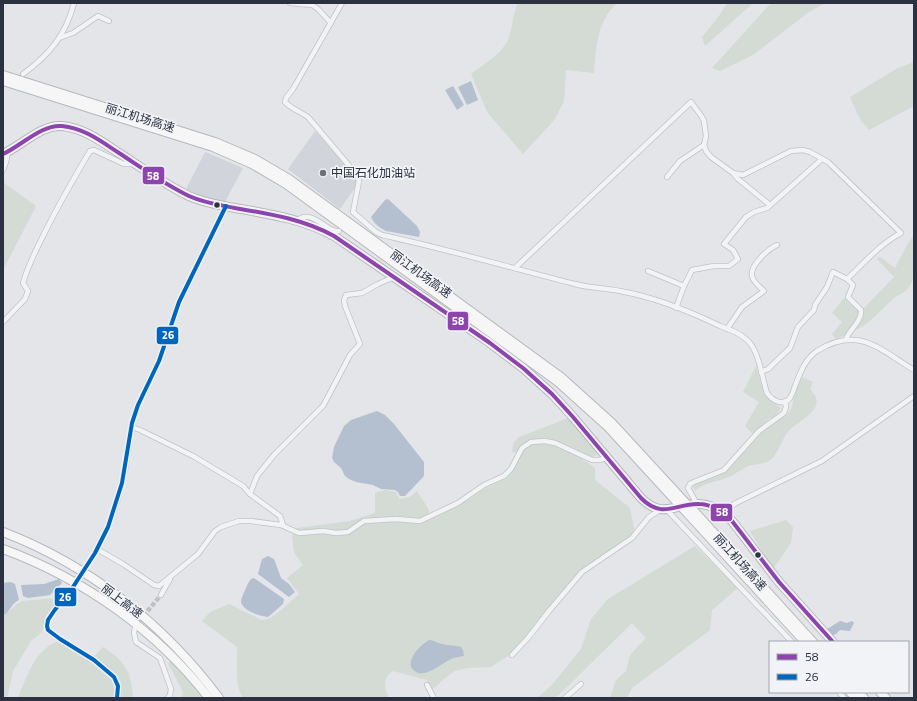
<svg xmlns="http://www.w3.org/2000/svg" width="917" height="701" font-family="'Titillium Web','Noto Sans SC',sans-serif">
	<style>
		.built { fill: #d2d4db }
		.green { fill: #d3dbd4 }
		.water { fill: #b4bfd0 }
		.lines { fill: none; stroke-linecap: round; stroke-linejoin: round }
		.minor-tunnel { stroke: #bec1c6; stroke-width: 4.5; stroke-dasharray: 4.5 2; stroke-linecap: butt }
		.minor-casing { stroke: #c1c3c6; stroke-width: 6 }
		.trunk-casing { stroke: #b6b8bc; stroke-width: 10 }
		.motorway-casing { stroke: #b6b8bc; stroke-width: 10 }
		.minor { stroke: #f2f3f5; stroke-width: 4.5 }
		.trunk { stroke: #f6f6f7; stroke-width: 8 }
		.motorway { stroke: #f6f6f7; stroke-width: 8 }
		.motorway-bridge-casing { stroke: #b6b8bc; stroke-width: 10; stroke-linecap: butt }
		.motorway-bridge { stroke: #f6f6f7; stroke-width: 8 }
		.bus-1-casing { stroke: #f1f3f7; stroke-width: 7 }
		.bus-2-casing { stroke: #f1f3f7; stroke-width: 7 }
		.bus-1 { stroke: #8e44ad; stroke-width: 4 }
		.bus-2 { stroke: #0065bd; stroke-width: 4 }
		.poi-dot { fill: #6b707b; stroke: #f1f3f7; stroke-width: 1.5 }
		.bus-dot { fill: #2b3140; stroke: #f1f3f7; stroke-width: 1.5 }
		.labels { text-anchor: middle; stroke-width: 3.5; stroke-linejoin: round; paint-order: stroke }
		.street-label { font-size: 12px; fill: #2b3140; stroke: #f1f3f7 }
		.poi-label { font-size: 12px; fill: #2b3140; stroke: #f1f3f7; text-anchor: start }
		.line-badge { stroke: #f1f3f7; stroke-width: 1.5 }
		.badge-label { font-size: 11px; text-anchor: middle; font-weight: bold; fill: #fff }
	</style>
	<rect width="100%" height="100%" fill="#e3e5e8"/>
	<g class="built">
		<path d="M315,131L357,176V185L340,209L288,169Z"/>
		<path d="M205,152L243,168L225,202L204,197L186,189Z"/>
	</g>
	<g class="green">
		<path d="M518,3H617C597,21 596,48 594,73L566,70L564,101L555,119L523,154L487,112L471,74C485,63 506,52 510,34C513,23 513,13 518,3Z"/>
		<path d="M727,3H753L705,46L702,37L719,16Z"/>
		<path d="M771,3H825L809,12L753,55L720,71L712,68Z"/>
		<path d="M914,62V106L869,130L860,119L850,97L898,68Z"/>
		<path d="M3,182L36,206L3,270Z"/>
		<path d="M914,235C914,249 917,267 912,281C908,293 901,292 893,299C886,305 880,312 873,318C863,328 849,333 836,339L832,334L842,322L832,313L844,298L860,312L894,277L877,259L880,257L895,268L907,245Z"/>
		<path d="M756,366L765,394L771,401L781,408L776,416L769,419L754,435L745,426L759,402L743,392Z"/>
		<path d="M802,377L813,382L810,389C831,410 796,420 787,433C781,441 778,455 769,461C763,464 757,464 751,465C742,468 735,475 726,478C714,483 706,481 695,491L692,485L700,481L724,472L761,432L787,415L792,407L794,395Z"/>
		<path d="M568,418L599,453L593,457C577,450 546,431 529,442C523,445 519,450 514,453L512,451L514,442L519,437Z"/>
		<path d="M535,444C558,442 578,456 595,468V480L630,508L635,533L583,569L511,654L491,667L468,668L455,671L445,678L433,689L427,680L393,671C382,678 384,688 389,698H243C234,684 238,663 237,647L202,621L210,612L229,604L262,620C274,620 290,601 299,594L287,578L303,565L294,553L292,536L297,528L350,521L375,513V493L384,490L396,492L399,499L410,497L417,491L429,510V520L472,498L484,489L506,479L512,471L522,452L529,446Z"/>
		<path d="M786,520L793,527L791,543L773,569L750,531Z"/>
		<path d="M695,546L738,588L712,610L710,630L632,688L627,698H610L616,680L626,671L630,655L646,638L632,623L567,687L555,698H537L551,686L581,649L591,619L608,599Z"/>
		<path d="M57,598L59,600L47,618L41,633L31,641L13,671L7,698H3V617L17,604L22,601Z"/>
		<path d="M59,641L90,661L103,647C125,661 132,673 133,698H18C27,676 35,649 59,641Z"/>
		<path d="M172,660L206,698H181L183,692L168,663Z"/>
	</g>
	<g class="water">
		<path d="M471,81L478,100L467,105L458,87Z"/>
		<path d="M453,86L464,105L457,110L445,90Z"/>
		<path d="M388,199L417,226L420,232L419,237L386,231C380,228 374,224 371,217L385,200Z"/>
		<path d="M377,411L385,415L394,424L424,462V476L405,496H400L398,492L395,490L381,489L373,485L356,482L349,479L345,476L341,468L334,462L332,458L334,447L344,426L351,420Z"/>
		<path d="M268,556L274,559L281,578L289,584L295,592L289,597L258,574L262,559Z"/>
		<path d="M254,578L284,599L283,604L268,617C260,616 243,611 241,602C241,598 244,593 245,590C247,586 248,582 251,579Z"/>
		<path d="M59,579L62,583L50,595L28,598L23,596L21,585L44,584Z"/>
		<path d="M11,582L15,584L19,600C9,605 11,612 3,616V583Z"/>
		<path d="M840,621L847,623L852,621L854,623L850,631L840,630L836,634L831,636L826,630L827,629Z"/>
		<path d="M429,640C434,640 437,643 442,644C448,646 455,645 461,647L463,650L464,656C459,657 455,657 451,659C440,664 421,683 411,667C409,656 421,645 429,640Z"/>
	</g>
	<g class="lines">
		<g class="minor-tunnel">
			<path d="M75,584L95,553"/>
			<path d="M135,626L161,595"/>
		</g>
		<g class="minor-casing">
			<g id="minor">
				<path d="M290,3L312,5L318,9L331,23"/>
				<path d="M342,3L293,89L286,98L285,102C290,108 301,112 308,117L357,175L359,181L353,212L376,232L382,235C447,249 511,268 575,284C590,288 605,288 620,291C654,297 689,311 720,326C729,329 740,333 747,340C759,350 762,378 767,393C772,400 783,407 790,398C792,395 794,390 795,386C800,373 805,359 817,351C858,325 879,349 914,370"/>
				<path d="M59,38L73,33L98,16L109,21"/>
				<path d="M23,74C49,55 66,35 74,3"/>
				<path d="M3,170L6,162L8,152"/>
				<path d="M734,174L738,179L770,205"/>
				<path d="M667,177L680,161L704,145"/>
				<path d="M296,220C299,219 304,216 308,217C319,218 330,233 339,231"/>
				<path d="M515,268L691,102L702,117L704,121L706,136L704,145L706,151L711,157L733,173L743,175L791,151L803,150L810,152L828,162L901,233C880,244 864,263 847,279L853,285L848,297L861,310C862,321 850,329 846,339"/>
				<path d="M648,271L684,286"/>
				<path d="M676,308L684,286L692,270L714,266H729L738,259L733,250L724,244L746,217L754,212L767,208L822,159"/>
				<path d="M3,322L25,299L28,291L23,283C28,265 37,248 45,232C59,204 74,178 90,151L94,150L124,164H135"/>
				<path d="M727,329L742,307L764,291C760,287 753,282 752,276C750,265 768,249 777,245"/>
				<path d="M761,372L768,369L790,348L798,327L814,310L815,305L827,287L833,272L847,279"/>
				<path d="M132,427L140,430L193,456L243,486L250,494L280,516L283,525"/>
				<path d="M250,494L257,476L274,455L323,406L350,355L360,344L345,306L344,300L346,295L362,293L378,284L394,277"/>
				<path d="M697,504L688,488L690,484L694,482L724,470L759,431L784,413L786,407L785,401"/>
				<path d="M666,509L792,642"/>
				<path d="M722,512L736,503L822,461L914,396"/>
				<path d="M97,549L123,564L154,585L159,586L198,554L215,531L221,527L239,521H251L281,525L299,533L323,531L336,533L348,532L364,521L396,519L420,521L458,503L484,485L504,476L511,469L522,448L531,442L545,441L555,443L592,460H599L607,458"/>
				<path d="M95,553L108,527L119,495L125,470L132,423L138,405L159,361L179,302L226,206"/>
				<path d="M73,587C66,596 46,615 47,628C62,649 128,665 117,698"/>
				<path d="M161,595L170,579"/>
				<path d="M135,627L134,633L136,642L160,658L171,689L170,695L168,698"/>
				<path d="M512,655L528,638L549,611L582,572L632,538L649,517L660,510"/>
				<path d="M427,685L434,698"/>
				<path d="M839,692L844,698"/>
				<path d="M565,698L581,684"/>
			</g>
		</g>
		<g class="trunk-casing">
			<g id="trunk">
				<path d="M3,154C21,146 42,124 62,126C84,128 102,142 119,153C142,168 164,184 189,196C204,203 220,205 235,208C270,214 303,219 334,236L490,343L523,368L552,394L573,417L641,498C663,520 676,503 699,504C712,504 723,512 732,521L779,582L833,642"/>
				<path d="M880,692L886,698"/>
			</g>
		</g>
		<g class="motorway-casing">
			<g id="motorway">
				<path d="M3,75L215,142L255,159L289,179L561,377L612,423L682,499"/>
				<path d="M3,81L213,147L252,164L286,184L558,382L608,427L676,501"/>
				<path d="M694,511L813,642"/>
				<path d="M688,514L805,642"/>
				<path d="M3,532C89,565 164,624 219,698"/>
				<path d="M3,549C84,579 156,630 209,698"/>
				<path d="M850,692L856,698"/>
				<path d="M859,692L864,698"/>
			</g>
		</g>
		<use href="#minor" class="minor"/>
		<use href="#trunk" class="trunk"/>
		<use href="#motorway" class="motorway"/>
		<g class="motorway-bridge-casing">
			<g id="motorway-bridge">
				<path d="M682,499L694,511"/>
				<path d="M676,501L688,514"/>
			</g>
		</g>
		<use href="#motorway-bridge" class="motorway-bridge"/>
		<g class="bus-1-casing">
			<path id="bus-1" d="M3,154C21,146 42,124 62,126C84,128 102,142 119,153C142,168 164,184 189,196C204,203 220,205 235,208C270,214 303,219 334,236L490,343L523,368L552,394L573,417L641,498C663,520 676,503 699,504C712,504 723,512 732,521L779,582L833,642"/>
		</g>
		<g class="bus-2-casing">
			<path id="bus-2" d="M117,698L118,686L114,677L94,660L60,639L48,630L47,626L48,620L54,611L73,587L95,553L108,527L122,483L132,423L138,405L159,361L179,302L226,206"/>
		</g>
		<use href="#bus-1" class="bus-1"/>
		<use href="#bus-2" class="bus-2"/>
	</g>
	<circle class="poi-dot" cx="323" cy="173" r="4"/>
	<g class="bus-dot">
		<circle cx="217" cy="205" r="3.5"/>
		<circle cx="758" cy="555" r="3.5"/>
	</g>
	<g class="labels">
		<g class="street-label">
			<text transform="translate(140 118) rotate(17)" y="4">丽江机场高速</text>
			<text transform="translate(421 274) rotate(36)" y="4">丽江机场高速</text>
			<text transform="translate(740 562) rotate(48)" y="4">丽江机场高速</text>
			<text transform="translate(122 601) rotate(37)" y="4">丽上高速</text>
		</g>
		<g class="poi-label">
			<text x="331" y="177">中国石化加油站</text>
		</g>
	</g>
	<g class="line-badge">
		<rect x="142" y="166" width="23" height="19" rx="4" fill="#8e44ad"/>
		<rect x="447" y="311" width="22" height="20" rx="4" fill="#8e44ad"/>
		<rect x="156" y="326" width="23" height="19" rx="4" fill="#0065bd"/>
		<rect x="710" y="503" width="23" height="19" rx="4" fill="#8e44ad"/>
		<rect x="54" y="587" width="23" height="20" rx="4" fill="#0065bd"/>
	</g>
	<g class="badge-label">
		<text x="153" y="180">58</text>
		<text x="458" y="325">58</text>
		<text x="168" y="339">26</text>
		<text x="722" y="516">58</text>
		<text x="65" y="601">26</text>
	</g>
	<rect width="917" height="701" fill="none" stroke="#2b3140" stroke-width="8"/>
	<rect x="769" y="641" width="140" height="52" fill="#f1f3f7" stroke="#a2a5ae"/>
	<rect x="777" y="654" width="20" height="6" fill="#8e44ad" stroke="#a2a5ae"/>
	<text x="805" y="661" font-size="12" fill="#2b3140">58</text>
	<rect x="777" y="674" width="20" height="6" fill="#0065bd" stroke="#a2a5ae"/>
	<text x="805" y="681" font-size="12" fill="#2b3140">26</text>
</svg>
